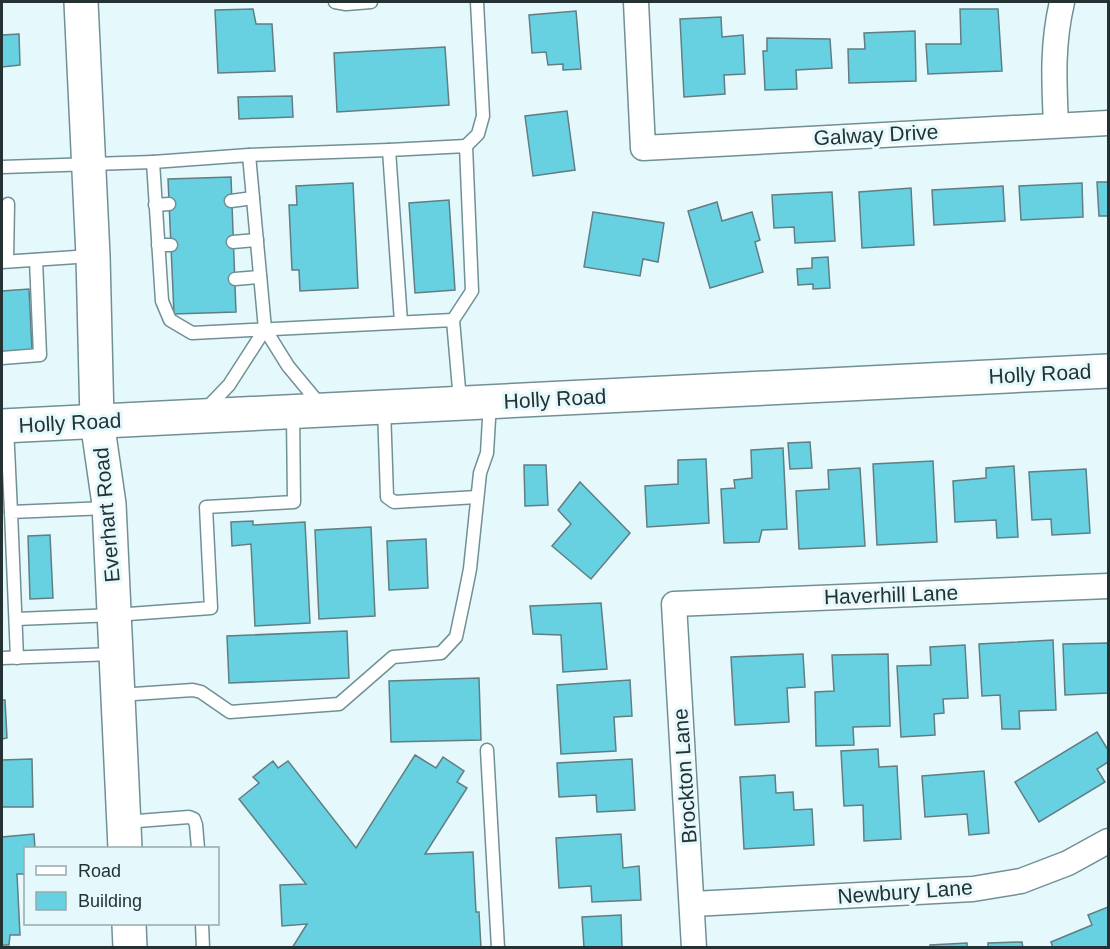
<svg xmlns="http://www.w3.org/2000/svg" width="1110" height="949" font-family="Arial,sans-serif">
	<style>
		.building { fill: #67d1e1; stroke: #607e83; stroke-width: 1.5 }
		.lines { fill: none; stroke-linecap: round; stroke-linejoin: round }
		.lane-casing { stroke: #719095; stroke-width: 15 }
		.street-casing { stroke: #719095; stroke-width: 27 }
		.secondary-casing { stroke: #719095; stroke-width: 36 }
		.lane { stroke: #fff; stroke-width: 12 }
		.street { stroke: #fff; stroke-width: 24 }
		.secondary { stroke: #fff; stroke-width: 33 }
		.labels { text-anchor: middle; stroke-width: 6; stroke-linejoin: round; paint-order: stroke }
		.street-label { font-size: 21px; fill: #253234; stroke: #e5f9fd }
	</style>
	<rect width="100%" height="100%" fill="#e5f9fd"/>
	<g class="building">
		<path d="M253,9L256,24H272L275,71L218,73L215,10Z"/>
		<path d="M960,9H998L1002,71L928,74L926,44H961Z"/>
		<path d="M576,11L581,69L563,70V64L548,65L546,52L532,53L529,15Z"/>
		<path d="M721,17L722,37L743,35L745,74L724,75L725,94L684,97L680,19Z"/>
		<path d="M915,31L916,81L849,83L848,49H865L864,33Z"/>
		<path d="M19,34L20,65L2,67V35Z"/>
		<path d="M767,38L830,39L832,68L796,70L797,89L765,90L763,51H767Z"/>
		<path d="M445,47L449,105L337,112L334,53Z"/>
		<path d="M292,96L293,117L239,119L238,97Z"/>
		<path d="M567,111L575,170L533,176L525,116Z"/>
		<path d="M231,177L236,312L174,314L168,179Z"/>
		<path d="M1097,182H1108V216H1099Z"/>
		<path d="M353,183L358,288L300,291L299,270H292L289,205H297L296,186Z"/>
		<path d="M1082,183L1083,217L1021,220L1019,186Z"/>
		<path d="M1003,186L1005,221L934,225L932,190Z"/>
		<path d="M911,188L914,245L862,248L859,192Z"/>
		<path d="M832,192L835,241L795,243L794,227L774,228L772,195Z"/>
		<path d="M449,200L455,290L415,293L409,203Z"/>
		<path d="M717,202L722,221L752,212L760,240L755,242L763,272L710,288L688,211Z"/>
		<path d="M593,212L664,223L658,262L643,259L640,276L584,267Z"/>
		<path d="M828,257L830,288L813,289V284L798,285L797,269L812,268V258Z"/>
		<path d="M29,289L32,350L2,352V291Z"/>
		<path d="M810,442L812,468L790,469L788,443Z"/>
		<path d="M783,448L787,529L762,530L759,542L724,543L721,489L735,488L734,480L752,478L751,450Z"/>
		<path d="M706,459L709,523L647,527L645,486L678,484V460Z"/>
		<path d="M933,461L937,542L877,545L873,464Z"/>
		<path d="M524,465H546L548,505L525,506Z"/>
		<path d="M1014,466L1018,537L997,538L996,520L955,522L953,481L986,478V468Z"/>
		<path d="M860,468L865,546L799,549L796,491L829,489L828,470Z"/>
		<path d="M1086,469L1090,533L1052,535L1051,519L1032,520L1029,472Z"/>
		<path d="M580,482L630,533L591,579L552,546L571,524L558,510Z"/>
		<path d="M253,521V525L305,522L310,623L255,626L251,544L232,546L231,522Z"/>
		<path d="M371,527L375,616L319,619L315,530Z"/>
		<path d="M50,535L53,598L30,599L28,536Z"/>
		<path d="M426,539L428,588L389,590L387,541Z"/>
		<path d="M601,603L607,669L563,672L561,635L533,634L530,606Z"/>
		<path d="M347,631L349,678L229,683L227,636Z"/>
		<path d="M1053,640L1056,710L1019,711L1020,729H1002L1000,695L982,696L979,644Z"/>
		<path d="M1108,643V693L1065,695L1063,644Z"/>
		<path d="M965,645L968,698L943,699L944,713L934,714L935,735L901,737L897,666L931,665L930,647Z"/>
		<path d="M803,654L805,687L787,688L789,722L735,725L731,657Z"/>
		<path d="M888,654L890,726L853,727L854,745L816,746L815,692L834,691L832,655Z"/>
		<path d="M479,678L481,740L391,742L389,681Z"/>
		<path d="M630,680L632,716L614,717L616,751L561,754L557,685Z"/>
		<path d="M2,700H5L7,738L2,739Z"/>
		<path d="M1097,732L1108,750V762L1097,769L1105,782L1039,822L1015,782Z"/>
		<path d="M878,749L879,767L897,766L901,839L864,841L863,805L844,806L841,751Z"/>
		<path d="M415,755L436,768L443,757L464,771L457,782L467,788L425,854L473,852L476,912H479L481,948H292L307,924L282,926L280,885L306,884L239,799L259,783L253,777L273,761L278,768L288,761L356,848Z"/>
		<path d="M32,759L33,807H2V760Z"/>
		<path d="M632,759L635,810L597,812L596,795L559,797L557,763Z"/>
		<path d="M984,771L989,833L969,835L967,814L925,817L922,776Z"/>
		<path d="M775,775L776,793L793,792L794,810L812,809L814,845L744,849L740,777Z"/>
		<path d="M34,834L35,848H26V874H17L20,935H10L9,945H2V837Z"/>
		<path d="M621,834L623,868L639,866L641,900L592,902L591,886L559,888L556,838Z"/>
		<path d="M1108,907V948H1053L1051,942L1092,925L1088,915Z"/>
		<path d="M621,915L622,948H584L582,917Z"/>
		<path d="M1022,942L1023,948H988V943Z"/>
		<path d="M967,943V948H930V945Z"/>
	</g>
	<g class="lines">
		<g class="lane-casing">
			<g id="lane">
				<path d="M335,2L346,4L371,2"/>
				<path d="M466,146L478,134L483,116L477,2"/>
				<path d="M249,155L389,150"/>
				<path d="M153,162L249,155L265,329L288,366L322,407"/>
				<path d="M2,167L153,162L162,301L170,320L192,333L453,320L460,401"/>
				<path d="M231,201L253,198"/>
				<path d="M155,205L169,204"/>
				<path d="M233,242L257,240"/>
				<path d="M158,245H171"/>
				<path d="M7,261L8,204"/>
				<path d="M2,262L91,256"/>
				<path d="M235,279L260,277"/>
				<path d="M401,322L389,150L466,146L472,291L453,320"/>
				<path d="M2,358L40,355L36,260"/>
				<path d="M384,408L387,497L394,502L477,497"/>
				<path d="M205,410L229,385L265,329"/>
				<path d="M7,427L11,512"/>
				<path d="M16,619L115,615L211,608L206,507L294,502L293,414"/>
				<path d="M2,658L114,654"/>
				<path d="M17,658L11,512L107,508"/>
				<path d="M119,695L193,690L201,692L230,712L339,704L393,657L441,653L456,637L464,599L470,569L480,473L487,453L490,402"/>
				<path d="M487,750L498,948"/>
				<path d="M125,822L189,817L194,819L196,825L198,848"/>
				<path d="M202,924L203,948"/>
			</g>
		</g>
		<g class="street-casing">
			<g id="street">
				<path d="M636,2L643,148L1108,123"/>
				<path d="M1056,125C1054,81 1052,45 1062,2"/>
				<path d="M693,904L973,889L1021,881L1068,863L1108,841"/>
				<path d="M694,948L674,604L1108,586"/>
			</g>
		</g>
		<g class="secondary-casing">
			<g id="secondary">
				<path d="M81,2L93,256L97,421L109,504L125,848"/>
				<path d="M2,426L1108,371"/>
				<path d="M129,924L130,948"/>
			</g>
		</g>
		<use href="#lane" class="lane"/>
		<use href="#street" class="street"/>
		<use href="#secondary" class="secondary"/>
	</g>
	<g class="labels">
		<g class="street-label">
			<text transform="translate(876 135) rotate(-3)" y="7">Galway Drive</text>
			<text transform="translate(1040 374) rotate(-3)" y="7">Holly Road</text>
			<text transform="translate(555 399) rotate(-3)" y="7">Holly Road</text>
			<text transform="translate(70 423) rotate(-3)" y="7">Holly Road</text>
			<text transform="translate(107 515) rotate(-95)" y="7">Everhart Road</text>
			<text transform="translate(891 595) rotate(-2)" y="7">Haverhill Lane</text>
			<text transform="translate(685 776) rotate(-94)" y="7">Brockton Lane</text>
			<text transform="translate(905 892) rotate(-4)" y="7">Newbury Lane</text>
		</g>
	</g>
	<rect width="1110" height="949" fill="none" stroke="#253234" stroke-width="6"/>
	<rect x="24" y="847" width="195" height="78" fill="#e5f9fd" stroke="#98a9ad" stroke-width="1.5"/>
	<rect x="36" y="866" width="30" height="9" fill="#ffffff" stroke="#98a9ad" stroke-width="1.5"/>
	<text x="78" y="877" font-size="18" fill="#253234">Road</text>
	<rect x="36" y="892" width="30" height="18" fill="#67d1e1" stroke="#98a9ad" stroke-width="1.5"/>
	<text x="78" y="907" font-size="18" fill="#253234">Building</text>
</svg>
